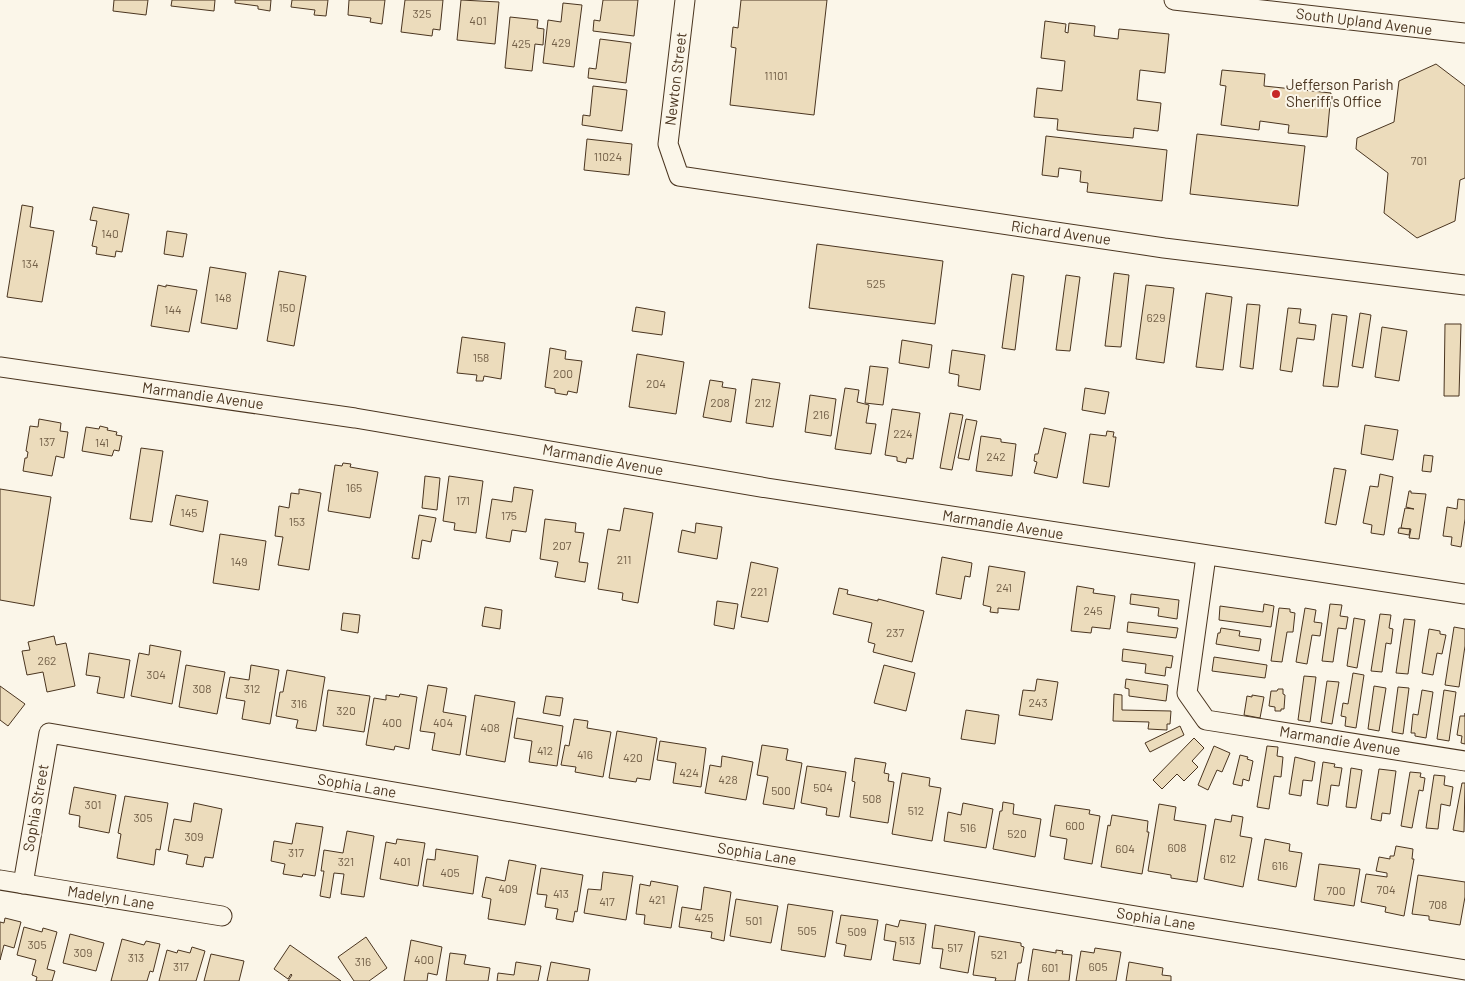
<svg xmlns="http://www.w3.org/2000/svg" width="1465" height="981" font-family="Barlow,sans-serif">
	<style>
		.building { fill: #ecdcbc; stroke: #4a3520 }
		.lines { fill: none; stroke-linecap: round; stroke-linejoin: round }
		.minor-casing { stroke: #4a3520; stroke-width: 21 }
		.minor { stroke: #fbf6e9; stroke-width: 19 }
		.poi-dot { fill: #c62828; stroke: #fbf6e9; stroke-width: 2 }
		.labels { text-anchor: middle; stroke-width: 4; stroke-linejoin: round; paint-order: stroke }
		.number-label { font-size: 12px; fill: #725f47 }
		.street-label { font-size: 15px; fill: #4a3520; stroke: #fbf6e9 }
		.poi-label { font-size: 15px; fill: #4a3520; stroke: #fbf6e9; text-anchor: start }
	</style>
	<rect width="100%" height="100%" fill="#fbf6e9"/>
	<g class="building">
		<path d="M114,0H148L146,15L113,11Z"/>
		<path d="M172,0H215L214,11L171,6Z"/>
		<path d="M235,0H271L270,11L258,9V6L235,3Z"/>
		<path d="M292,0H328L326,16L314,15L315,10L291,7Z"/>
		<path d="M349,0H385L382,24L370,22L371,18L348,15Z"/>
		<path d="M405,0H443L440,30L433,29L432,36L401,32Z"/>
		<path d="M461,0L499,2L495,44L457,40Z"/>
		<path d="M603,0H638L634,36L593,31L594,20L600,21Z"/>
		<path d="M741,0H827L814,115L730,105L736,48L731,47L733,27L738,28Z"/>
		<path d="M563,3L582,5L574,67L543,63L548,20L561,22Z"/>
		<path d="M510,17L538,20L537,28L544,29L543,45L535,44L532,71L505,68Z"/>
		<path d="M1045,21L1066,24L1065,32L1068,33L1069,23L1095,26L1094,36L1118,39L1119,29L1169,34L1165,73L1140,70L1137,100L1161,103L1158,131L1134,128L1133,138L1100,135L1057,130L1058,119L1034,117L1037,88L1062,91L1065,61L1041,58Z"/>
		<path d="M600,39L631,43L626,83L588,78L589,68L596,69Z"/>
		<path d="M1436,64L1465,86V178L1460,180L1455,221L1417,238L1384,213L1388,173L1356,149L1357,138L1394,122L1399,81Z"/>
		<path d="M1222,70L1265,74L1264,86L1331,93L1327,137L1288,133L1289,125L1260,121L1259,130L1221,125L1226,86L1220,85Z"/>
		<path d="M593,86L627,90L622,131L582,125L583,115L590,116Z"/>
		<path d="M1197,134L1305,146L1298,206L1190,194Z"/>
		<path d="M1046,136L1167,150L1162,201L1087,192L1088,183L1080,182L1081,171L1059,168L1058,177L1042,175Z"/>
		<path d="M587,139L632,144L629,175L584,170Z"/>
		<path d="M22,205L33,207L30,227L54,231L42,302L7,297Z"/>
		<path d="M93,207L129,214L122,252L116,251L115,257L96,254L97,247L92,246L97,221L90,220Z"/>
		<path d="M167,231L187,234L183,257L164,254Z"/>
		<path d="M817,244L943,261L935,324L809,308Z"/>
		<path d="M210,267L246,273L237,329L201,323Z"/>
		<path d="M279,271L306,276L294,346L267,341Z"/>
		<path d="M1114,273L1129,275L1121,347L1105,346Z"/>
		<path d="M1012,274L1024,276L1015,350L1002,348Z"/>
		<path d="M1066,275L1080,277L1070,351L1056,350Z"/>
		<path d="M158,285L166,287V285L197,290L189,332L151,326Z"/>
		<path d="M1146,285L1174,288L1164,363L1136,359Z"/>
		<path d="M1206,293L1232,297L1223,370L1196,367Z"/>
		<path d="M1247,304L1260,305L1253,369L1240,367Z"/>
		<path d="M636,307L665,312L662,335L632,331Z"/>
		<path d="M1288,308L1301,309L1299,323L1316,325L1314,340L1297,338L1292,372L1280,370Z"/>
		<path d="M1360,313L1371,315L1363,368L1352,366Z"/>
		<path d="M1332,314L1347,316L1338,387L1323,386Z"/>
		<path d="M1445,324H1461L1459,396H1444Z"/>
		<path d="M1382,327L1407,331L1399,381L1375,377Z"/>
		<path d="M462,337L505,343L501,379L484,376L483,381H476L477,375L457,373Z"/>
		<path d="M902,340L932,345L929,368L899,363Z"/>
		<path d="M550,348L566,351L565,359L582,361L577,393L568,391L567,395L555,393V389L545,387Z"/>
		<path d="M952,350L985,355L980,390L958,386L959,375L949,373Z"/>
		<path d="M637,354L684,362L676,414L629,407Z"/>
		<path d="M870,366L888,368L883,405L865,403Z"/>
		<path d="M752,379L780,383L773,427L746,423Z"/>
		<path d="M710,380L723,382L722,387L736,389L731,422L703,417Z"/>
		<path d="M845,388L859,390L857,402L869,405L866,423L876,424L871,454L835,449Z"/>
		<path d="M1085,388L1109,392L1105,414L1082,410Z"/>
		<path d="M810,395L836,399L831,436L805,432Z"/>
		<path d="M892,409L920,413L913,459L907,458L906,463L897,461V457L885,455Z"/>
		<path d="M950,413L963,415L952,470L940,468Z"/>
		<path d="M39,419L61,423L60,431L68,432L64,458L56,456L52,476L23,471L25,458H27L28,452L26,451L30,426L38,427Z"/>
		<path d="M966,419L977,421L969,460L958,458Z"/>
		<path d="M1365,425L1398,430L1393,460L1361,454Z"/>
		<path d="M100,426L108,428L107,430L117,432L116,435L122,436L119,451L114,450L112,456L82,451L86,427L99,429Z"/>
		<path d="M1044,428L1066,433L1057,478L1034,473L1037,462L1034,461L1035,454H1038Z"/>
		<path d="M1107,431L1114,432L1113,437H1116L1109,487L1083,483L1090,434L1106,436Z"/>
		<path d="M981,436L1001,439V442L1016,444L1012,476L976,471Z"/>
		<path d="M141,448L163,451L152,522L130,519Z"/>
		<path d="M1424,455L1433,456L1431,472L1422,471Z"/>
		<path d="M343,463L351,464L350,467L378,472L370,518L328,511L335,465L342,466Z"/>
		<path d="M1334,468L1346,470L1336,525L1325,523Z"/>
		<path d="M1380,474L1393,477L1384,535L1371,533L1372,525L1363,523L1370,486L1378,487Z"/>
		<path d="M425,476L440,478L437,510L422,508Z"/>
		<path d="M449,476L483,481L476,533L454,530L455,523L443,521Z"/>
		<path d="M514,487L533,490L526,532L512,530L510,542L486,538L492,499L512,502Z"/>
		<path d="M0,489L51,497L34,606L0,600Z"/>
		<path d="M299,489L321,493L309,570L278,565L283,537L275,536L279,506L289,508L291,493L299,494Z"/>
		<path d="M1409,491H1411V493L1426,494L1419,539L1409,538L1411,529L1401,528L1405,508L1414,509L1406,507Z"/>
		<path d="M176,495L208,501L203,532L170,525Z"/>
		<path d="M1458,499L1465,500V519L1461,547L1451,545L1452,537L1443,536L1447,507L1457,509Z"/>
		<path d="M624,508L653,513L638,603L622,600L623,593L598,589L608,529L620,531Z"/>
		<path d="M419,515L436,518L431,542L422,540L419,559L412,558Z"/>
		<path d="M545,519L576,523L575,532L584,533L579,562L588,563L585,582L555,577L558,562L540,559Z"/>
		<path d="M696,523L722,527L717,559L678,552L682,530L695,533Z"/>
		<path d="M1399,528L1410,529L1409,535L1398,533Z"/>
		<path d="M220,534L266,541L259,590L213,583Z"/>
		<path d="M942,557L972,563L970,577L965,576L961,599L936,594Z"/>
		<path d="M751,562L778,568L768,622L741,617Z"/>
		<path d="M989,566L1025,572L1019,610L998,608V613L990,612L991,607L983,605Z"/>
		<path d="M1077,586L1094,589L1093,593L1115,596L1110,629L1092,627L1091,633L1071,631Z"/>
		<path d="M839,588L848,590L847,594L878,601V599L924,611L912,662L873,652L875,644L868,642L872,623L833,614Z"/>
		<path d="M1131,594L1179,600L1177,619L1158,616L1159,608L1130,604Z"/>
		<path d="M717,601L738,604L734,629L714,625Z"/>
		<path d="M1264,604L1274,606L1271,627L1219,620L1220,606L1263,612Z"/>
		<path d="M1330,604L1342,605L1340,616L1348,617L1346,629L1338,628L1333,662L1322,661Z"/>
		<path d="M485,607L502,610L500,629L482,626Z"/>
		<path d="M1279,608L1290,609V612L1295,613L1293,632H1287L1282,662L1271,661Z"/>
		<path d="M1305,608L1316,610L1314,622L1322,623L1320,636L1312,635L1307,664L1296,662Z"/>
		<path d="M343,613L360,615L358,633L341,630Z"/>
		<path d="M1380,614L1391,615L1389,628L1393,629L1391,644L1386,643L1382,672L1371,671Z"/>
		<path d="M1354,618L1365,620L1357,668L1347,666Z"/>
		<path d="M1404,619L1415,620L1408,674L1396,673Z"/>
		<path d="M1128,622L1178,628L1176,638L1127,632Z"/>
		<path d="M1454,627L1465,629V646L1459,687L1445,685Z"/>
		<path d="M1221,628L1240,631L1239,636L1261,639L1259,651L1216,644L1218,633H1220Z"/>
		<path d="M1429,629L1440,631V634L1446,635L1442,654L1437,653L1433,675L1422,673Z"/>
		<path d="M54,636L56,645L66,643L75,686L47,692L43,672L27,675L22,651L30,650L28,642Z"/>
		<path d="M150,645L181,651L172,704L131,696L139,653L149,655Z"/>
		<path d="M1123,649L1173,656L1171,668L1166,667L1165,676L1145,673L1146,664L1122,661Z"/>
		<path d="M89,653L130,660L124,698L97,693L100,677L86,675Z"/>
		<path d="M1214,657L1267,665L1265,678L1212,671Z"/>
		<path d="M186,665L225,672L217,714L179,707Z"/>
		<path d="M251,665L279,670L270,724L242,719L245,701L226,698L230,677L249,680Z"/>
		<path d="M884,665L915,673L906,711L874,703Z"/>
		<path d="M287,670L325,677L316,731L296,728L298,720L276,716L280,692H283Z"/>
		<path d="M1353,673L1364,675L1356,728L1345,726L1346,717L1341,716L1343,703L1348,704Z"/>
		<path d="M1304,676L1316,677L1310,722L1298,720Z"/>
		<path d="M1037,679L1058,682L1052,720L1019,715L1023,690L1035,691Z"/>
		<path d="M1126,679L1168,685L1166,701L1129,696V689L1125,688Z"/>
		<path d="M1327,681L1339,682L1332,724L1321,722Z"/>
		<path d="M428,685L447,688L443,712L466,716L460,755L432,750L435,733L420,731Z"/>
		<path d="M0,686L25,704L8,726L0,720Z"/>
		<path d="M1374,686L1386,688L1379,731L1368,729Z"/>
		<path d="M1398,687L1409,688L1403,734L1392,732Z"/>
		<path d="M1278,689H1283V694L1285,695L1284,709H1281V711H1275V707L1269,706L1271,691H1277Z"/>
		<path d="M328,690L370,696L364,732L323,726Z"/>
		<path d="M1422,690L1433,692L1426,738L1415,736V733H1411L1413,714L1418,715Z"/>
		<path d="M1444,690L1456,692L1449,741L1437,739Z"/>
		<path d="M400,694L417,697L409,749L395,746L394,750L366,745L374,698L386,700V695L399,697Z"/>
		<path d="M1114,694L1122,695V710L1171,711L1170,724H1167V730L1148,729L1149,722L1113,721Z"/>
		<path d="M475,695L515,702L505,762L466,755Z"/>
		<path d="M1252,695L1264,697L1260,718L1244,715L1247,696L1252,697Z"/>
		<path d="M546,696L563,698L560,716L543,713Z"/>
		<path d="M966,710L999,715L995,744L961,739Z"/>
		<path d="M1465,713V744L1461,743L1462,736L1457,735L1460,716H1465Z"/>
		<path d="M517,718L563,726L557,766L529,762L532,741L514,738Z"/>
		<path d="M574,719L588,721L587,728L611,732L603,777L575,772L576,767L561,765L565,745L569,746Z"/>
		<path d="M1180,726L1184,735L1150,752L1145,743Z"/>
		<path d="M617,731L657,738L650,780L637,778L636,782L609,778Z"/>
		<path d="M1194,738L1204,748L1192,761L1198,767L1184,781L1177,774L1162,789L1153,780Z"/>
		<path d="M660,741L706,748L701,787L673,783L676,763L657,760Z"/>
		<path d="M762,745L788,749L786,760L802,763L794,809L763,804L768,777L757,775Z"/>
		<path d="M1214,746L1230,753L1222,772L1217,770L1208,790L1198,785Z"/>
		<path d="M1267,746L1278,747L1277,756L1283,757L1281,777L1274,776L1269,809L1257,807Z"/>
		<path d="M1240,755L1248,757L1247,759L1253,761L1249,781L1243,779L1242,786L1233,784Z"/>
		<path d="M722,756L753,762L746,800L705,793L710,765L721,767Z"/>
		<path d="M1295,757L1315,762L1312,781L1303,780L1301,796L1289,794Z"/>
		<path d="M855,758L886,763L884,773L889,774L888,781L894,782L888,823L850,817L855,782L852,781Z"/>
		<path d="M1323,762L1335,764L1334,767L1342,768L1339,786L1331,785L1328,806L1317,804Z"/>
		<path d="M807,766L846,772L839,817L826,815L827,808L801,803Z"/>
		<path d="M1351,768L1362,770L1356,808L1346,807Z"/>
		<path d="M1379,769L1396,771L1390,814L1382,813L1381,821L1371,819Z"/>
		<path d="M1410,772L1421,773L1420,777L1425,778L1423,791L1419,790L1412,828L1401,826Z"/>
		<path d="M902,773L930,778L929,786L941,788L932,841L892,834Z"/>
		<path d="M1434,775L1445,776L1444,785L1453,787L1450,806L1441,804L1438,829L1426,828Z"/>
		<path d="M1462,783H1465L1464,832L1453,830Z"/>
		<path d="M74,787L116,795L109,833L79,827L80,816L69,814Z"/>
		<path d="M125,796L168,803L160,850L156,849L154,865L117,858L121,834L118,833Z"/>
		<path d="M1003,802L1014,804L1013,814L1041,819L1035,857L993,849L1000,811H1002Z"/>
		<path d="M194,803L222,809L213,858L205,857L203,867L186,864L188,855L168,851L174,819L191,822Z"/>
		<path d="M963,803L993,809L986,848L944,841L948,812L961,815Z"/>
		<path d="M1159,804L1176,807L1174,820L1206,825L1197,882L1171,878V875L1148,871Z"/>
		<path d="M1055,805L1090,810L1089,814L1100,816L1092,864L1064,859L1067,839L1050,836Z"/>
		<path d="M1112,815L1148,821L1147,832H1149L1142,874L1101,867L1108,825L1110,826Z"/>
		<path d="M1232,815L1243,817L1240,836L1252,838L1243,887L1204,879L1215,819L1231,822Z"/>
		<path d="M296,823L323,827L315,876L303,874L302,877L283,874L285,864L271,861L274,841L292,844Z"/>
		<path d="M347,831L374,836L364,897L341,894L344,874L334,873L330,898L320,896L324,871H321L324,850L343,853Z"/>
		<path d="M397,839L425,843L418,886L380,879L386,842L396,844Z"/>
		<path d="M1265,839L1290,844L1289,851L1302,853L1296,887L1258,880Z"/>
		<path d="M1396,846L1413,849L1412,859H1414L1404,916L1385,912L1386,907L1361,902L1366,874L1387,877V873L1376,871L1379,857L1390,859V856H1394Z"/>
		<path d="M436,849L478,856L473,894L423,886L427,859L435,860Z"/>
		<path d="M509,860L536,865L525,925L488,919L491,899L482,897L486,877L505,881Z"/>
		<path d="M1319,864L1360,869L1354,906L1314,900Z"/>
		<path d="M541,868L583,875L577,912L575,911L573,922L556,919L558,909L545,907L547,895L537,894Z"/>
		<path d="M603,872L633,876L626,920L584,913L588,889L601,890Z"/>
		<path d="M1418,875L1465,882V897L1460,925L1429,920V916L1412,914Z"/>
		<path d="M651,881L678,886L671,928L644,924L645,915L636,914L640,884L650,886Z"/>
		<path d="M704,887L731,892L724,941L711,938L712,932L679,927L682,907L701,910Z"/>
		<path d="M736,899L778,906L771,943L730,936Z"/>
		<path d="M788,904L833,911L825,957L781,950Z"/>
		<path d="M841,915L878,920L871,960L844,956L846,945L836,943Z"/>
		<path d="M5,918L21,922L14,948L4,945L0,960V922L4,923Z"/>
		<path d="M900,920L926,924L920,964L893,960L896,942L884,940L886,924L898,927Z"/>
		<path d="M935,925L975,932L968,973L940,968L943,949L932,948Z"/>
		<path d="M24,927L42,932L43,928L57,932L47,969L55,971L52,981H36L37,977L32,975L36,960L17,955Z"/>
		<path d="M70,934L104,943L96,971L63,963Z"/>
		<path d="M979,936L1021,943V946L1024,947L1021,963H1018L1015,981H995L996,978L973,975Z"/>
		<path d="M366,937L387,968L369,981H354L338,957Z"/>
		<path d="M122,939L144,945L146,941L160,944L153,972L150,971L147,981H111Z"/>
		<path d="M411,940L442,947L437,975L428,973L427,981H404Z"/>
		<path d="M290,945L341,981H288L292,975L291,974L288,979L274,969Z"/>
		<path d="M192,947L205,951L196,981H159L167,950L177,953L178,950L190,953Z"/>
		<path d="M1095,948L1121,952L1116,981H1076L1081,951L1094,953Z"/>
		<path d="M1033,949L1056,953V950L1063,951L1062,954L1072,955L1069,981H1028Z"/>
		<path d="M450,953L466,955L464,964L490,968L488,981H446Z"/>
		<path d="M211,954L244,961L239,981H204Z"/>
		<path d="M516,962L541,966L538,981H497L498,973L514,975Z"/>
		<path d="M551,962L590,969L588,981H547Z"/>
		<path d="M1129,962L1163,968L1162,975L1171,976V981H1126Z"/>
	</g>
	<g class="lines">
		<g class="minor-casing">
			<g id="minor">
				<path d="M685,0L668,144L679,176L1164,248L1465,285"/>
				<path d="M1174,0L1465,33"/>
				<path d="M0,367L355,418L767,488L1465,594"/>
				<path d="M1206,556L1187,693L1206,720L1465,761"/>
				<path d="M0,880L222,916"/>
				<path d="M23,884L49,733L716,847L1465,970"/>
			</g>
		</g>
		<use href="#minor" class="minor"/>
	</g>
	<circle class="poi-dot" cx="1276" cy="94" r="5"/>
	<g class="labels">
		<g class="number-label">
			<text x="422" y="18">325</text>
			<text x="478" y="25">401</text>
			<text x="561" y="47">429</text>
			<text x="521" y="48">425</text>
			<text x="776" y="80">11101</text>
			<text x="608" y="161">11024</text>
			<text x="1419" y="165">701</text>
			<text x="110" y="238">140</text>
			<text x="30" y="268">134</text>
			<text x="876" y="288">525</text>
			<text x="223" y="302">148</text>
			<text x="287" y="312">150</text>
			<text x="173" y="314">144</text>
			<text x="1156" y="322">629</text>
			<text x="481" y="362">158</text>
			<text x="563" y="378">200</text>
			<text x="656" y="388">204</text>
			<text x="720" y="407">208</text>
			<text x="763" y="407">212</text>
			<text x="821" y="419">216</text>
			<text x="903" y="438">224</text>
			<text x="47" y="446">137</text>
			<text x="102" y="447">141</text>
			<text x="996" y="461">242</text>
			<text x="354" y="492">165</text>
			<text x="463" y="505">171</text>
			<text x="189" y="517">145</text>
			<text x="509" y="520">175</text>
			<text x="297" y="526">153</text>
			<text x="562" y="550">207</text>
			<text x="624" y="564">211</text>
			<text x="239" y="566">149</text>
			<text x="1004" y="592">241</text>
			<text x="759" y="596">221</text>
			<text x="1093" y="615">245</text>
			<text x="895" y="637">237</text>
			<text x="47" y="665">262</text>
			<text x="156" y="679">304</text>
			<text x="202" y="693">308</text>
			<text x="252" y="693">312</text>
			<text x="1038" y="707">243</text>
			<text x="299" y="708">316</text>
			<text x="346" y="715">320</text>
			<text x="392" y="727">400</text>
			<text x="443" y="727">404</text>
			<text x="490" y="732">408</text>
			<text x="545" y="755">412</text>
			<text x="585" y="759">416</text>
			<text x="633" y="762">420</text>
			<text x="689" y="777">424</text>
			<text x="728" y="784">428</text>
			<text x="823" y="792">504</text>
			<text x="781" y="795">500</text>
			<text x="872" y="803">508</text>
			<text x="93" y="809">301</text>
			<text x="916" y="815">512</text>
			<text x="143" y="822">305</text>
			<text x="1075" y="830">600</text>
			<text x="968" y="832">516</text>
			<text x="1017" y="838">520</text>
			<text x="194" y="841">309</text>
			<text x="1177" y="852">608</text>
			<text x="1125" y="853">604</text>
			<text x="296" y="857">317</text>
			<text x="1228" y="863">612</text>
			<text x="346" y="866">321</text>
			<text x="402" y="866">401</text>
			<text x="1280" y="870">616</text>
			<text x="450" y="877">405</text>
			<text x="508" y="893">409</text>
			<text x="1386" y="894">704</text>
			<text x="1336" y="895">700</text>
			<text x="561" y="898">413</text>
			<text x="657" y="904">421</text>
			<text x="607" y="906">417</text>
			<text x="1438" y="909">708</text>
			<text x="704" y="922">425</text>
			<text x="754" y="925">501</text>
			<text x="807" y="935">505</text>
			<text x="857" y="936">509</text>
			<text x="907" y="945">513</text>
			<text x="37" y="949">305</text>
			<text x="955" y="952">517</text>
			<text x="83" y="957">309</text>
			<text x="999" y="959">521</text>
			<text x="136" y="962">313</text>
			<text x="424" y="964">400</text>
			<text x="363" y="966">316</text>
			<text x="181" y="971">317</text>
			<text x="1098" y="971">605</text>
			<text x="1050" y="972">601</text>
		</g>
		<g class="street-label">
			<text transform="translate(1364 22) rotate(7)" y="5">South Upland Avenue</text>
			<text transform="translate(676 79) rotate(-83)" y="5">Newton Street</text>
			<text transform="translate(1061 233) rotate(8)" y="5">Richard Avenue</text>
			<text transform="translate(203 396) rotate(8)" y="5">Marmandie Avenue</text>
			<text transform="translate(603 460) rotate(10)" y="5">Marmandie Avenue</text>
			<text transform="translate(1003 525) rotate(9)" y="5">Marmandie Avenue</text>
			<text transform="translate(1340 741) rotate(9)" y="5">Marmandie Avenue</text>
			<text transform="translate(357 786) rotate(10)" y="5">Sophia Lane</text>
			<text transform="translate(36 808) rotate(-80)" y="5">Sophia Street</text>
			<text transform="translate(757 854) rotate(9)" y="5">Sophia Lane</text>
			<text transform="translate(111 898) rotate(9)" y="5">Madelyn Lane</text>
			<text transform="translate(1156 919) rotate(9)" y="5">Sophia Lane</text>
		</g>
		<g class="poi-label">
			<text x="1286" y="90">Jefferson Parish<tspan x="1286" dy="17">Sheriff's Office</tspan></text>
		</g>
	</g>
</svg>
